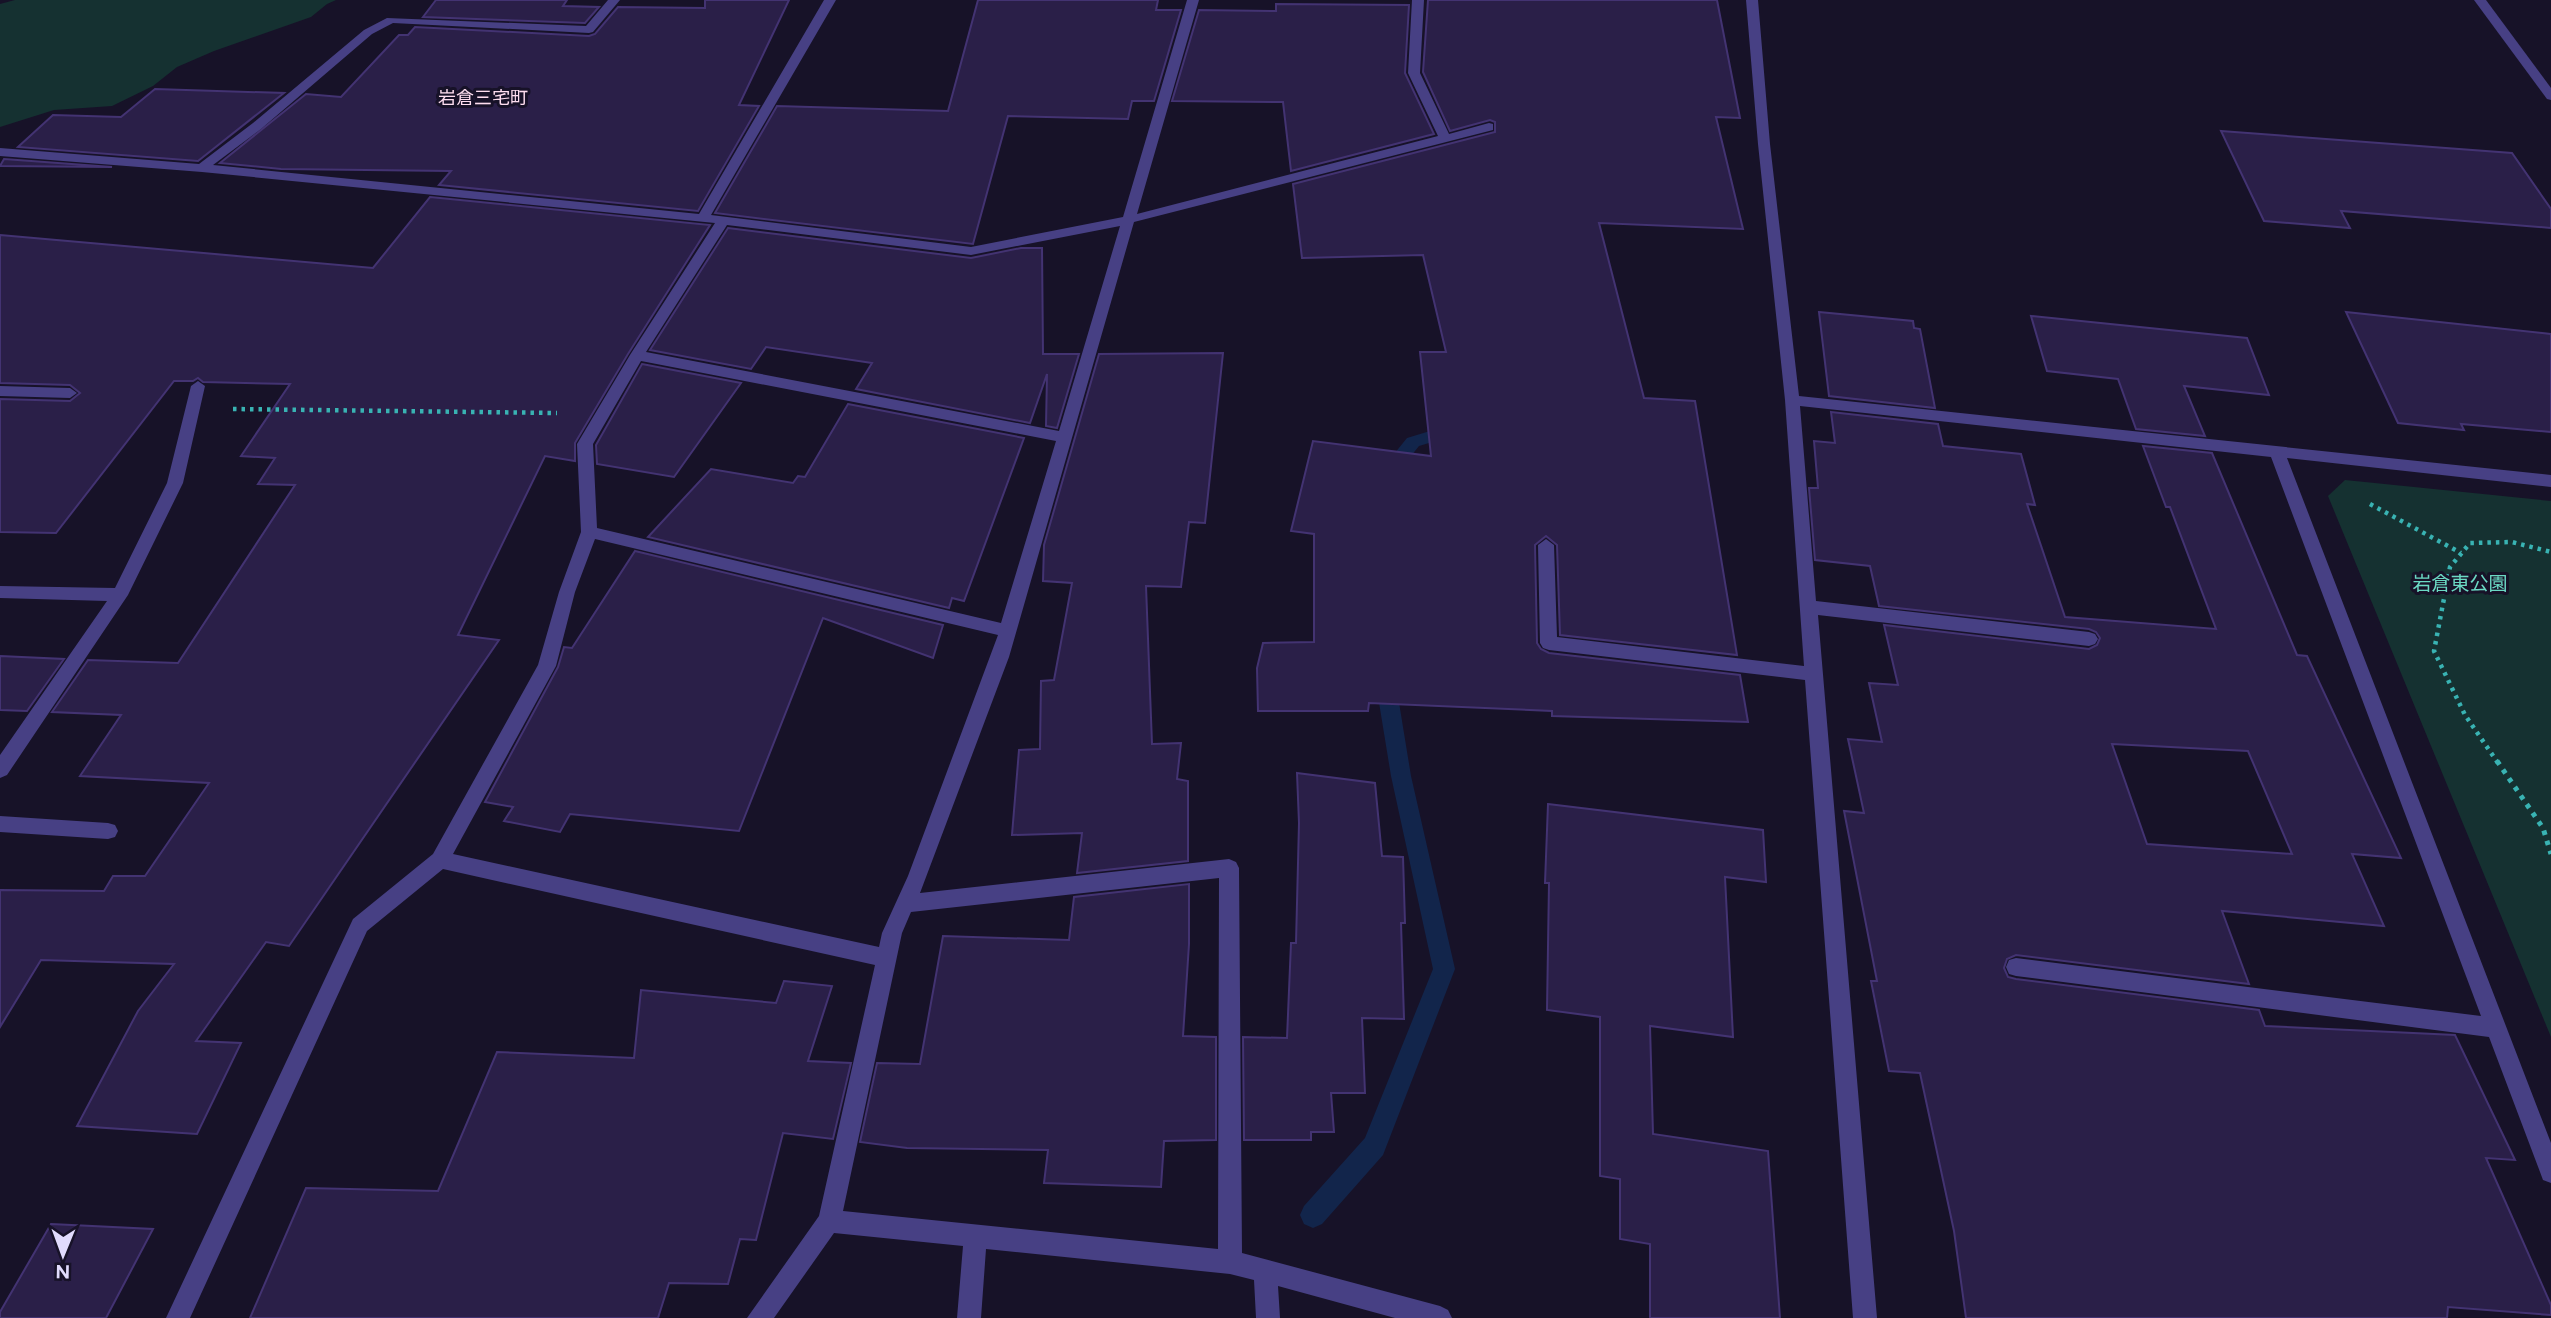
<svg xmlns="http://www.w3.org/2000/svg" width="2551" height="1318" font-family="Figtree,'Noto Sans JP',sans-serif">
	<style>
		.green { fill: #153131 }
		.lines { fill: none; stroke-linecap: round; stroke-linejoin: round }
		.stream { fill: #12254b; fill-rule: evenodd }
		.building { fill: #2a1f48; stroke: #433372; stroke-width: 2; fill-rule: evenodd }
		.path-far1 { stroke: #39b3b3; stroke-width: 4.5; stroke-dasharray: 3.5 5; stroke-linecap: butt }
		.path { stroke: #39b3b3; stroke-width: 5; stroke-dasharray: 4.5 6; stroke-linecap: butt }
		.minor { fill: #474084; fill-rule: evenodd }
		.labels { text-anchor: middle; stroke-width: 6; stroke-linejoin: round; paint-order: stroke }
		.far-neighbourhood-label { font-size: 18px; fill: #fdddef; stroke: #171228 }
		.park-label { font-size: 19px; fill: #6bd9c4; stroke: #171228 }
	</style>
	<rect width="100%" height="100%" fill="#171228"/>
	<g class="green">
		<path d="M15,0H336L327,4L311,17L214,51L177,67L153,86L112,106L54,110L0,127V4Z"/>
		<path d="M2345,480L2551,501V1037L2328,496Z"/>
	</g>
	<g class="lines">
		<g class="stream">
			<path d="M1453,424L1459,426L1461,430L1459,434L1419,446L1394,477H1382L1379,473L1382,469L1407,438Z"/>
			<path d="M1385,670L1392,673L1395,678L1411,776L1455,969L1383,1155L1322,1224L1313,1228L1304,1224L1300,1215L1304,1206L1365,1138L1433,969L1391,776L1375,678L1378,673Z"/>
		</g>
	</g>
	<g class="building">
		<path d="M436,0H567L563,6L599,7L585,23L423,17Z"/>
		<path d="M705,0H789L739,105L759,106L698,211L439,185L451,171L281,169L220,163L306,94L341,97L399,35H408L415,27L589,36L595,34L618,7L705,8Z"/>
		<path d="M978,0H1158L1156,10H1181L1154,101H1132L1128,119L1008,116L973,244L715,213L777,106L948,111Z"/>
		<path d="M1428,0H1717L1740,118L1716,117L1743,229L1599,223L1644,398L1695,401L1737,655L1560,635L1557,545L1546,536L1535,545L1537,643L1541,649L1549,653L1740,675L1748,722L1552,716V711L1369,703L1368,711H1258L1257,668L1263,643L1314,642V534L1291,531L1313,441L1431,456L1420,352H1446L1423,255L1302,258L1293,184L1495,132V122L1490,120L1450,131L1423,72Z"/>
		<path d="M1276,4L1409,5L1405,73L1434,134L1291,171L1283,102L1172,101L1199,10L1276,11Z"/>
		<path d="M155,89L284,93L198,161L18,147L53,115L121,117Z"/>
		<path d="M2221,131L2512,153L2551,209V228L2341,211L2350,228L2264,221Z"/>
		<path d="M4,159L112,167L0,166Z"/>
		<path d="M430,197L710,225L628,354L575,443V461L545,456L458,635L499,640L289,946L266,942L196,1041L241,1043L197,1134L77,1126L138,1011L174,964L41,960L0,1027V890L104,891L113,876H145L209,783L80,776L121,715L52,712L88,660L178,663L295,485L258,484L275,458L241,456L290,384L203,382L198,378L193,381H174L56,533L0,532V399L70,401L80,393L70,385L0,383V235L373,268Z"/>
		<path d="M728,228L971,258L1021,248H1042L1043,354H1079L1057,428L1046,426L1047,374L1030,423L856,389L872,363L766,347L751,369L650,350Z"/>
		<path d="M1819,312L1913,321L1914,328L1920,329L1935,408L1829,396Z"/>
		<path d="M2346,312L2551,334V432L2461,424L2464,430L2398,423Z"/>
		<path d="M2031,316L2247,338L2269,395L2184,386L2205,436L2136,429L2118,379L2047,371Z"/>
		<path d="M1223,353L1205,523L1189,522L1181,587L1146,586L1152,744L1181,743L1177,779L1188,781V861L1077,873L1082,833L1012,835L1019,750L1040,749L1041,681L1054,680L1072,583L1043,581L1044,545L1099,354Z"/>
		<path d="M642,364L741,383L674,477L597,464L596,445Z"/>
		<path d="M848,404L1024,438L964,601L952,598L949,608L648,537L711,469L793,483L798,476L805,477Z"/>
		<path d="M1831,412L1938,424L1943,446L2021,454L2035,505L2027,504L2065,617L2216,629L2170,507H2166L2143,446L2212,453L2297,655L2307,656L2401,858L2352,854L2384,926L2222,911L2249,984L2016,955L2007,959L2004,968L2008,977L2016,979L2259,1010L2265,1026L2455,1035L2515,1160L2486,1158L2551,1305V1315L2448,1307L2447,1318H1966L1954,1231L1920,1073L1889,1071L1871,981H1877L1844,811L1864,813L1848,739L1882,742L1869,683L1898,685L1884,625L2089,649L2097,645L2100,638L2096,632L2089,629L1879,606L1870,566L1815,560L1809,488H1818L1814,441L1835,443ZM2112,744L2248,751L2292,854L2147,844Z"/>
		<path d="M635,551L943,625L933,658L823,618L739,831L570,814L560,832L504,821L513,807L485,802L558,667L564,647L572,648Z"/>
		<path d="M0,656L64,659L27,711L0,710Z"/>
		<path d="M1297,773L1375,783L1382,856L1403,857L1405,923H1401L1404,1019L1362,1018L1365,1093H1331L1334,1132H1311V1140H1244L1243,1037L1287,1038L1291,943H1296L1299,823Z"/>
		<path d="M1548,804L1763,830L1766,882L1725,877L1733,1037L1650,1026L1653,1134L1768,1151L1780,1318H1650V1244L1620,1239V1179L1600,1176V1017L1547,1010L1549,883H1545Z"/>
		<path d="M1189,884V944L1183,1036L1216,1037V1140L1164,1141L1161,1187L1044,1183L1048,1150L907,1148L860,1142L877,1063L920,1064L943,936L1069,940L1074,897Z"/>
		<path d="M784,981L832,986L808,1061L851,1063L833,1139L783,1133L756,1240L740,1239L728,1284L669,1283L658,1318H250L306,1188L438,1191L497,1052L634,1058L641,990L776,1003Z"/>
		<path d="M51,1224L153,1229L106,1318H0V1312Z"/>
	</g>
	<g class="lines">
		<g class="path-far1">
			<path d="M233,409L557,413"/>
			<path d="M2370,504L2461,553"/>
			<path d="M2498,763L2465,715L2434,651L2450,567L2470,543L2512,542L2551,552"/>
		</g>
		<path class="path" d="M2497,761L2543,828L2551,854"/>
		<g class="minor">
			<path d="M608,0H620L593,32L589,33L393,23L372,34L261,129L213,165L699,214L824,0H836L711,215L971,247L1123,217L1187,0H1199L1137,214L1438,136L1408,73L1412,0H1424L1420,73L1449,134L1489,123L1493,124V130L1134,222L1009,657L920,893L1229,859L1236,862L1239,868L1242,1253L1440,1306L1448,1310L1452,1318H1395L1278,1286L1280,1318H1256L1254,1280L1230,1274L986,1249L981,1318H957L963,1246L834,1233L774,1318H747L819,1216L875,965L443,869L367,931L190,1318H166L353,919L433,854L538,665L559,592L581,532L577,444L630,355L715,223L202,172L0,156V148L199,164L253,123L364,30L387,18L586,26ZM727,225L971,255L1120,226L1059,431L646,352ZM641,361L1056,441L1001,623L597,528L593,444ZM595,539L998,635L908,876L882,933L879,947L453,854L556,666L575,592ZM1219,878L1218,1249L843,1211L902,933L911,912Z"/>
			<path d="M1746,0H1758L1770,144L1799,396L2551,475V487L2287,458L2551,1143V1183L2543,1180L2489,1037L2016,976L2009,974L2006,967L2009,960L2016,958L2481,1016L2271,457L1800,406L1816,601L2089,632L2095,634L2098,639L2095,644L2089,646L1818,615L1877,1318H1853L1805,680L1549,650L1543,648L1540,643L1538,545L1546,539L1554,545L1557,637L1804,666L1785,400L1758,144Z"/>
			<path d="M2474,0H2486L2551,88V100L2547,99Z"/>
			<path d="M198,381L205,386L183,483L128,595L7,775L0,778V755L107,601L0,598V586L115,588L167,483L191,386Z"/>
			<path d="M0,386L70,388L77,393L70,398L0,396Z"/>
			<path d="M0,816L108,823L115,825L118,831L115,837L108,839L0,832Z"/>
		</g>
	</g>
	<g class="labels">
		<g class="far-neighbourhood-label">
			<text x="483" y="104">岩倉三宅町</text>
		</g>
		<g class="park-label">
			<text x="2460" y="590">岩倉東公園</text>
		</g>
	</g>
	<g transform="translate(63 1255) rotate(181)" stroke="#171228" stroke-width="5" paint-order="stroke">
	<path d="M0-5L12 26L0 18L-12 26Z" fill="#e1dbfd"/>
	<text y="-10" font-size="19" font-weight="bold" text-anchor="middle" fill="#e1dbfd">N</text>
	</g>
</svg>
